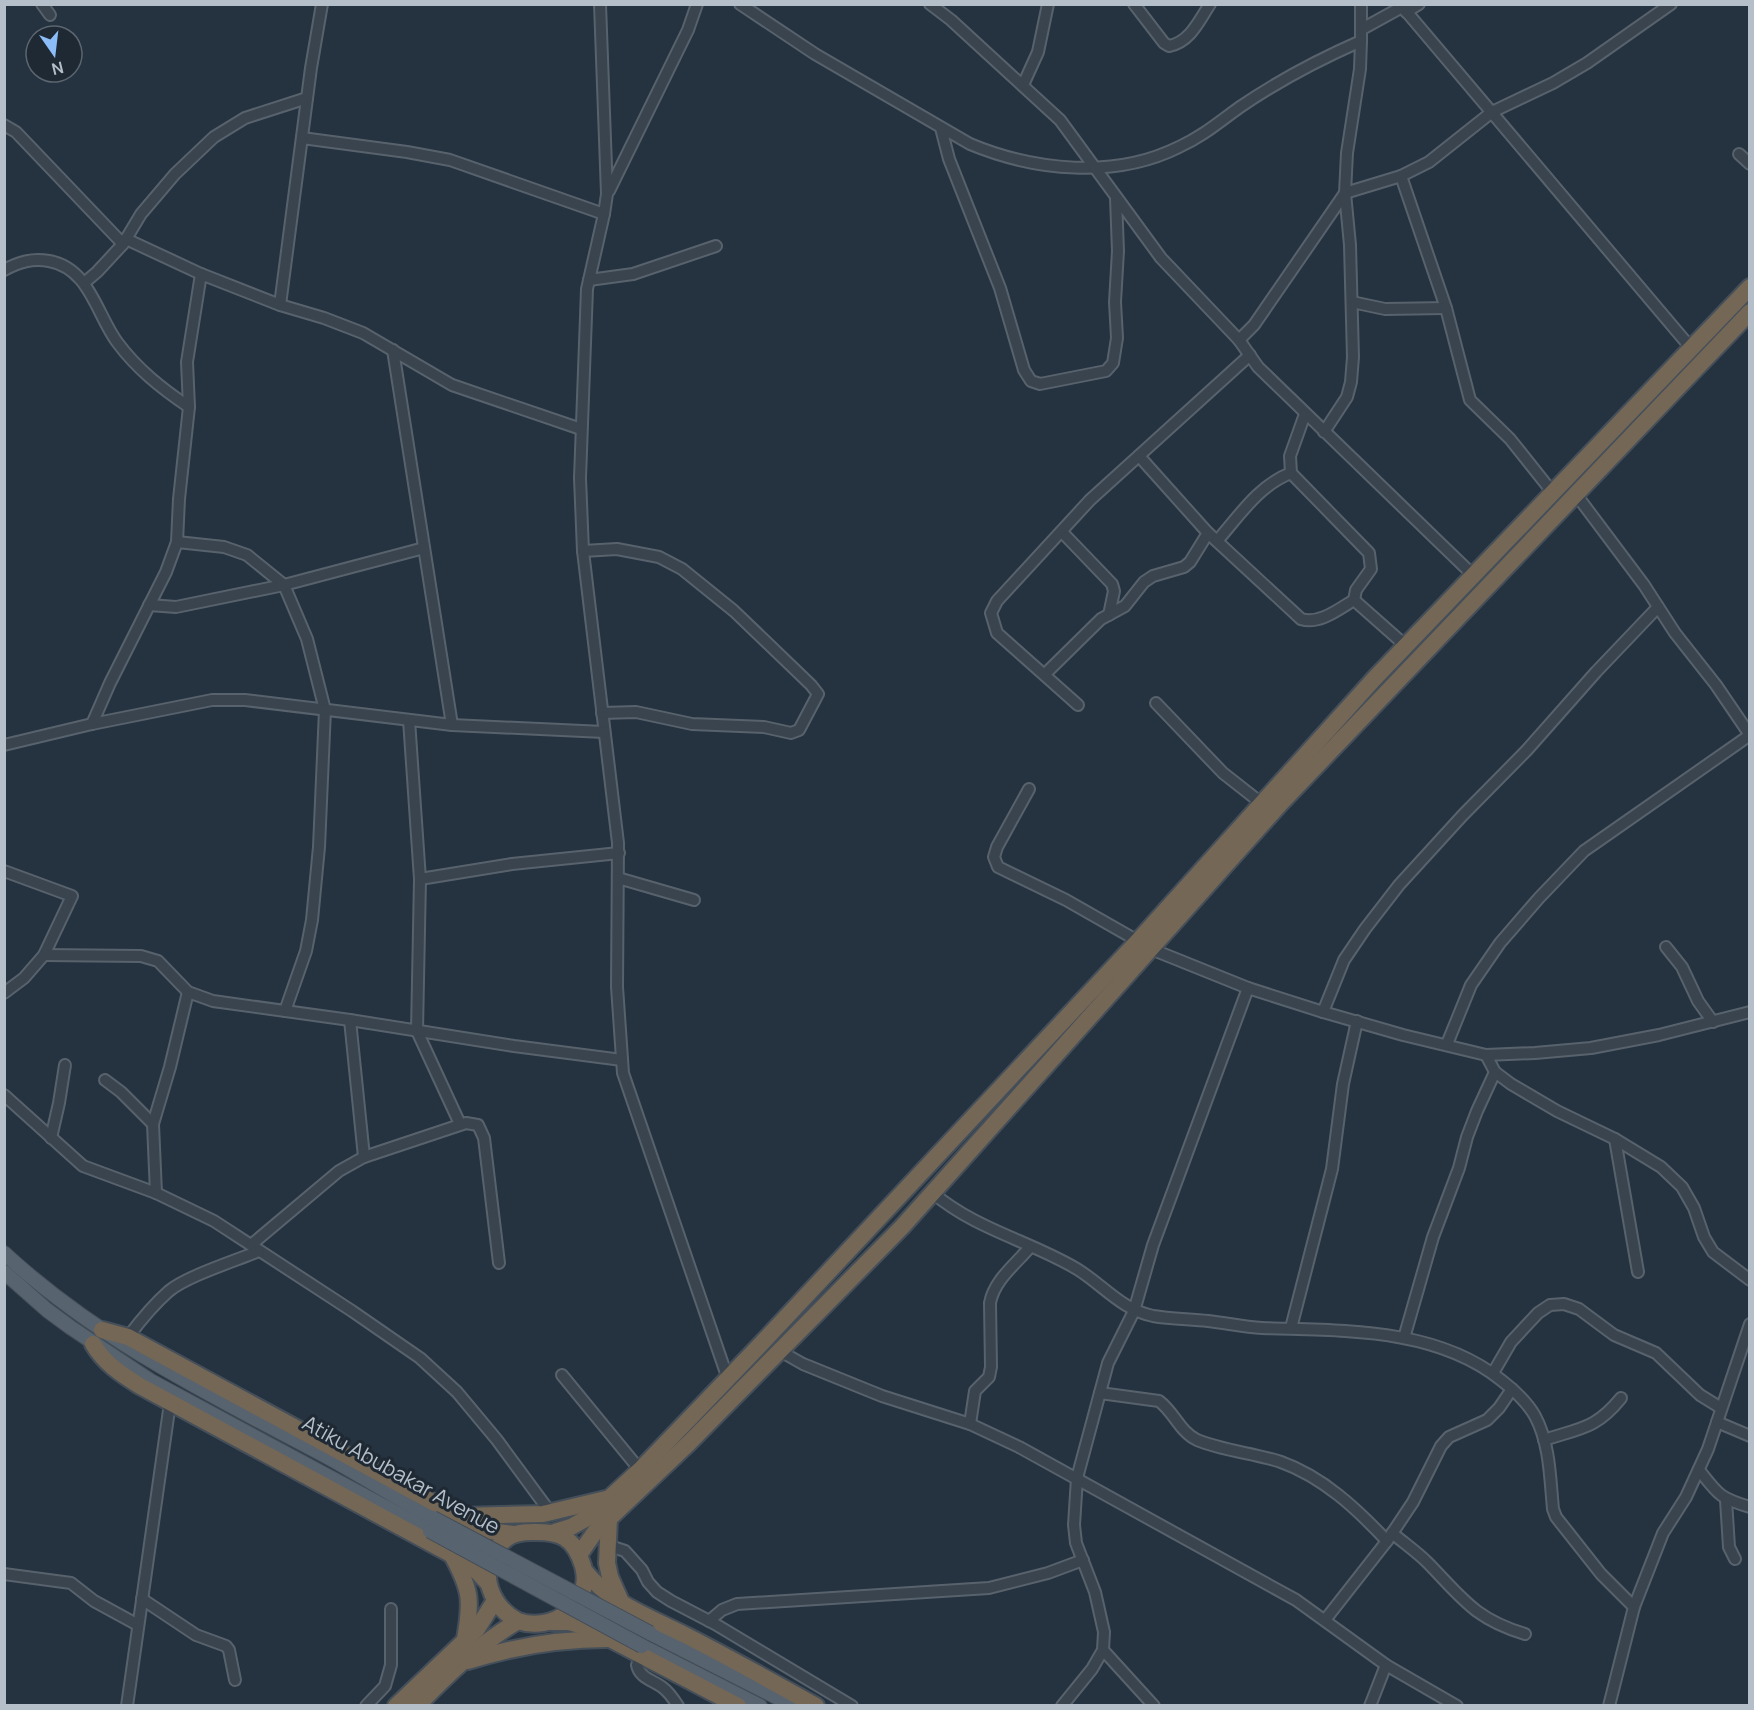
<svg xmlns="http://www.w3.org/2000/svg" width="1754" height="1710" font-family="Manrope,sans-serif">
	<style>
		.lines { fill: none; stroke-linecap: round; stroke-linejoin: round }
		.minor-casing { stroke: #57626d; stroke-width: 14 }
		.major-casing { stroke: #424d58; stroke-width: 16 }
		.highway-casing { stroke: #444f5a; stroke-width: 20 }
		.minor { stroke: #39444f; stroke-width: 10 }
		.major { stroke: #57636f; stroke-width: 14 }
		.highway { stroke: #756756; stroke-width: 16 }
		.major-bridge-casing { stroke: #424d58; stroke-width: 16; stroke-linecap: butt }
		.major-bridge { stroke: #57636f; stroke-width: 14 }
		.labels { text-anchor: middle; stroke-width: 6; stroke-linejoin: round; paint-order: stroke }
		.street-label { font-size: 21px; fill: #b5bfca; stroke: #1e2934 }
	</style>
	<rect width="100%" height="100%" fill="#25323f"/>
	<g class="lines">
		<g class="minor-casing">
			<g id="minor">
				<path d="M42,4L50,15"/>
				<path d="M600,4L607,194L604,214L587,289L580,478L583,551L618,843L617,987L623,1073L728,1379"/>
				<path d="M740,4L815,54L970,144C1035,171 1115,179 1179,147C1203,136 1219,122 1240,107C1278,81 1320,59 1361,41V4"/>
				<path d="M930,4L951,20L1060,120L1161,258L1239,340L1258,367L1474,576"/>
				<path d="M1134,4L1164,43L1169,46C1190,42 1199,21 1210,4"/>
				<path d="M1400,4L1691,348"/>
				<path d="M1406,12L1419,4"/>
				<path d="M1362,29L1402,7"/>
				<path d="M1023,85L1038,52L1048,4"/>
				<path d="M4,125L16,132L123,244"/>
				<path d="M941,128L949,159L1000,288L1024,370L1031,381L1040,384L1106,371L1113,363L1117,338L1115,302L1118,251L1116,198"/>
				<path d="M302,138L407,152L450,160L604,214"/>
				<path d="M1739,154L1750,164"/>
				<path d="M1401,176L1446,308L1470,400L1510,439L1553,493"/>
				<path d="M609,191L688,30L697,4"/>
				<path d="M126,239L201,274L280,305L324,318L363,333L452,385L581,429"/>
				<path d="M4,270C19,262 32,258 49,261C89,268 96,313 117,342C137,369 161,388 189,407"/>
				<path d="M589,280L633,274L716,246"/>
				<path d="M84,283L97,272L123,244L141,214L175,174L214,137L245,118L307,98"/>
				<path d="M1352,302L1385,309L1446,308"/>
				<path d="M280,305L311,68L322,4"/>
				<path d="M1239,340L1254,325L1345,193L1401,176L1429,162L1492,112L1553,83L1587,63L1671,4"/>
				<path d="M393,350L452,725"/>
				<path d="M1305,414L1290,456L1291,473L1369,553L1371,569L1356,590L1354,600"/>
				<path d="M1324,432L1347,397L1351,382L1353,357L1350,245L1345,193L1347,153L1360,69L1361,41"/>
				<path d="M1139,456L1208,533L1301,619C1319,625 1339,609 1354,600"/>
				<path d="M1575,493L1644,585L1675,633L1716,685L1750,735"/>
				<path d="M1062,532L1112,584L1114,591L1109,615"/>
				<path d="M1217,541C1239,516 1259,485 1291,473"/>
				<path d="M177,542L224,547L247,555L284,585L307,639L325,710L319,847L312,920L306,951L285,1011"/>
				<path d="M583,551L617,549L659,557L682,569L734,611L811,685L818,694L799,730L791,733L764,727L692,724L636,712L602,713"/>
				<path d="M1354,600L1406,646"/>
				<path d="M149,605L176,607L284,585L424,548"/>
				<path d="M1045,674L1101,619L1125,606L1144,582L1153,576L1184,567L1190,562L1208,533"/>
				<path d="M1156,703L1223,773L1265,806"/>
				<path d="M1078,705L997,633L991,613L997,601L1090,500L1250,355"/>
				<path d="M409,720L420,879L417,1031L460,1124"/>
				<path d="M92,724L110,683L166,572L177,542L179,499L189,407L187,362L201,274"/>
				<path d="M4,745L92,724L212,700H245L452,725L604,732"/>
				<path d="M1029,789L997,847L994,857L998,867L1066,900L1138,941"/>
				<path d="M4,871L72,896L44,955L24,978L4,993"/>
				<path d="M618,878L694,900"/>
				<path d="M420,879L512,864L619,853"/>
				<path d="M1666,947L1682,967L1698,1001L1713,1022"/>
				<path d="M1151,949L1248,988L1323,1012L1403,1035L1486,1055L1535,1053L1591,1048L1659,1035L1750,1012"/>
				<path d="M44,955L141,956L158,961L188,992L213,1001L350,1020L514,1046L622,1060"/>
				<path d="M1323,1012L1344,960L1365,929L1399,885L1462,816L1527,750L1596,672L1658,607"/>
				<path d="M350,1020L364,1157"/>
				<path d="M1447,1044L1471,985L1500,943L1539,898L1584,851L1750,735"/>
				<path d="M1486,1055L1495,1072L1511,1084L1557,1111L1615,1139L1661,1167L1682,1187L1694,1208L1704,1237L1713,1252L1750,1280"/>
				<path d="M105,1080L121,1092L153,1124"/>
				<path d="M4,1095L83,1166L156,1193L214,1221L352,1311L420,1358L457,1392L497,1440L550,1512"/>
				<path d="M51,1138L59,1103L65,1065"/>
				<path d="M1615,1139L1638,1272"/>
				<path d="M156,1193L153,1124L170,1067L188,992"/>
				<path d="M933,1193C975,1229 1030,1241 1077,1269C1103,1285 1122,1310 1153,1316C1171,1319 1190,1319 1208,1321C1226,1323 1244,1327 1262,1328C1342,1331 1435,1327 1501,1380C1514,1390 1527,1402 1535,1416C1550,1444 1550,1478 1553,1509L1556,1517L1601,1574L1634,1607"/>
				<path d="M251,1245L339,1171L364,1157L466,1123L478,1125L484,1138L499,1263"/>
				<path d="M1291,1328L1332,1169L1343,1084L1357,1021"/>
				<path d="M128,1337C140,1321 153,1305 169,1291C187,1276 235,1261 259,1251"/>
				<path d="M1404,1338L1433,1237L1459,1168L1467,1137L1477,1111L1495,1072"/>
				<path d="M780,1351L803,1364L882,1396L970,1424L1019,1447L1296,1600L1386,1665L1457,1706"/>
				<path d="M1493,1373L1511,1342L1538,1313L1550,1305L1564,1304L1579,1309L1614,1335L1656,1353L1700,1395L1721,1408"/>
				<path d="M562,1375L640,1470"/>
				<path d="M1100,1393L1159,1401C1174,1412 1180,1432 1197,1440C1224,1451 1254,1453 1281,1462C1323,1477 1357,1509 1387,1541"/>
				<path d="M1717,1422L1750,1436"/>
				<path d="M970,1424L975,1391L989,1377L991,1367L990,1303C994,1280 1016,1264 1030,1247"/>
				<path d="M1544,1440C1580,1428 1596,1429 1621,1398"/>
				<path d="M1699,1470C1718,1494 1719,1498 1750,1507"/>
				<path d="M1726,1500L1729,1547L1735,1559"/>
				<path d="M1392,1533C1404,1543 1417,1552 1428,1563C1463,1599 1475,1619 1525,1634"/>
				<path d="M607,1545L625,1551L642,1570L648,1582L657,1592L671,1601L715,1624L852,1706"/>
				<path d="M4,1574L71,1583L94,1601L138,1625"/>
				<path d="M142,1599L196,1635L226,1646L229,1650L235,1680"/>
				<path d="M1325,1620L1387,1541L1413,1502L1441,1446L1449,1437L1487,1420L1499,1408L1512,1389"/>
				<path d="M709,1621L722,1610L737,1604L989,1588L1048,1573L1083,1560"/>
				<path d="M1103,1650L1154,1706"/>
				<path d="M642,1656L637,1665C639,1677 652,1680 662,1687C669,1692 673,1698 678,1706"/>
				<path d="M127,1706L170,1403"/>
				<path d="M366,1706L385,1686L391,1665V1609"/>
				<path d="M1062,1706L1092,1669L1103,1650L1104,1632L1095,1592L1076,1543L1074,1525L1077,1478L1108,1363L1134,1311L1153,1245L1248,988"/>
				<path d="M1370,1706L1386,1665"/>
				<path d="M1609,1706L1634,1607L1663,1533L1686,1497L1708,1449L1750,1324"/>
			</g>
		</g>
		<g class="major-casing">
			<g id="major">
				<path d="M4,1253C100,1342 217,1398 331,1459C365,1478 399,1499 433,1518"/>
				<path d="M4,1272L47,1310L70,1327L151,1381L430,1531"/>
				<path d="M650,1633L794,1706"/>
				<path d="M642,1646L760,1706"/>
			</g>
		</g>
		<g class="highway-casing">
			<g id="highway">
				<path d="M102,1330L128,1337L477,1526L490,1531L513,1534"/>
				<path d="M93,1344C105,1364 121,1374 140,1386L456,1557L473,1567L488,1583"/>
				<path d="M460,1516L543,1514L606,1499"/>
				<path d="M609,1519L607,1563L610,1577L622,1604"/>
				<path d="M555,1532L571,1527L589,1517L640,1470L761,1344L1138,941L1374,679L1750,287"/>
				<path d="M452,1555C471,1590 472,1600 465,1639"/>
				<path d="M579,1555L595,1532L689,1443L902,1227L1280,804L1750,312"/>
				<path d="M584,1570C610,1604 650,1617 687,1636C730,1658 773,1682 816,1706"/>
				<path d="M552,1622H569L587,1627L738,1706"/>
				<path d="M468,1661C515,1646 559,1639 608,1639"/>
				<path d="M396,1706L477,1629L494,1602"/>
				<path d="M417,1706C448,1674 479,1644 518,1621C552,1633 594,1604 583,1566C574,1537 560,1531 532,1532C522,1532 513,1533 506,1539C475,1563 487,1605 518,1621"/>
			</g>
		</g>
		<use href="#minor" class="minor"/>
		<use href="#major" class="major"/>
		<use href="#highway" class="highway"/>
		<g class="major-bridge-casing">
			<g id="major-bridge">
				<path d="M433,1518L650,1633"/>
				<path d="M430,1531L642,1646"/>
			</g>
		</g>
		<use href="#major-bridge" class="major-bridge"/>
	</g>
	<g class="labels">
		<g class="street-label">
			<text transform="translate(401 1475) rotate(29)" y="7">Atiku Abubakar Avenue</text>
		</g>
	</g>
	<rect width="1754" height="1710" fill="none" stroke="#b5bfca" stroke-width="12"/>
	<g transform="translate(54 54) rotate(166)"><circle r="28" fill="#1e2934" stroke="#5a6570" stroke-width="1.5"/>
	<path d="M0-4.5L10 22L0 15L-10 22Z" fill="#8cbdf8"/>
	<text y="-9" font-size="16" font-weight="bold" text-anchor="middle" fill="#b5bfca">N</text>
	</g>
</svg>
